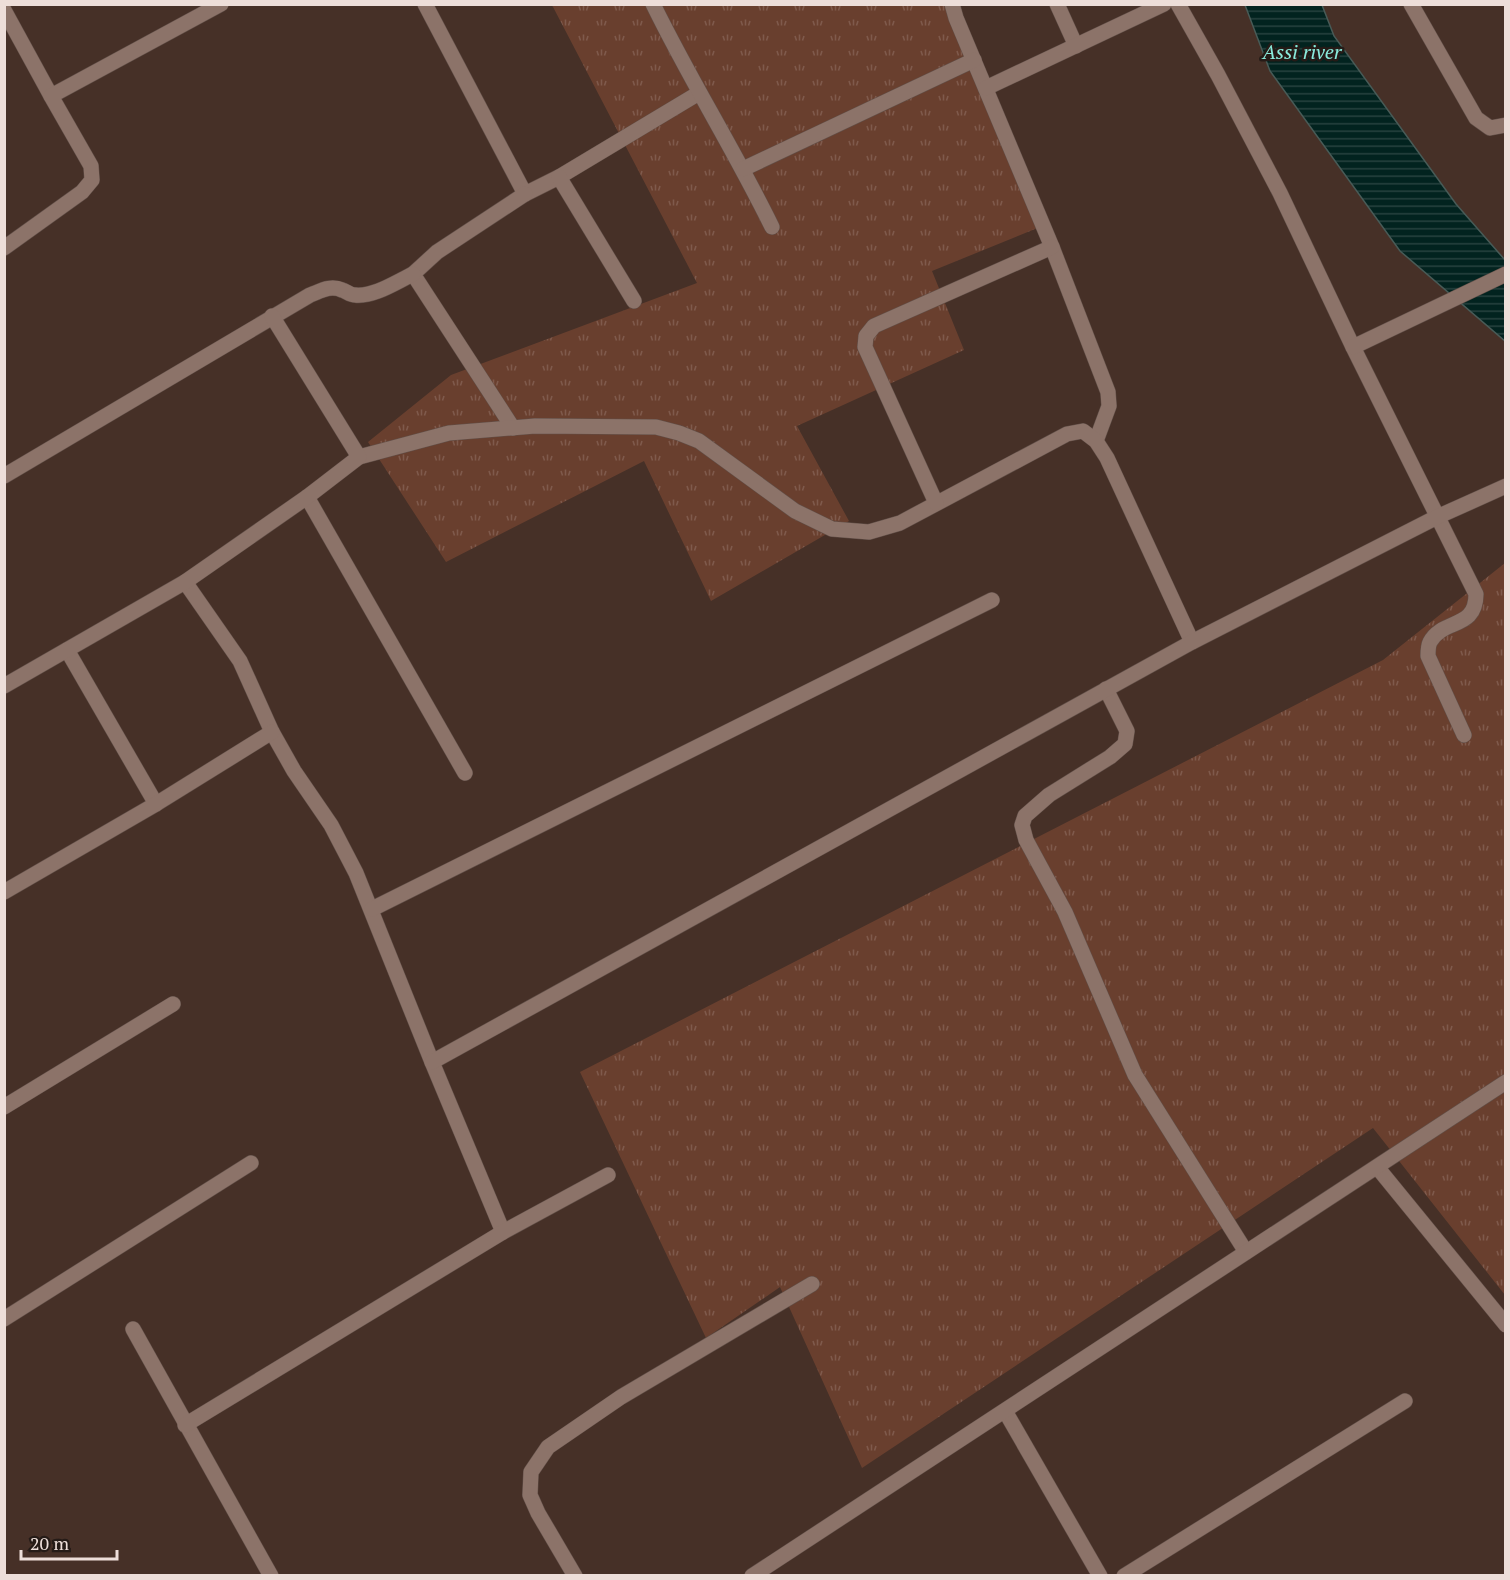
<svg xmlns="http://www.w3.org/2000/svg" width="1510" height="1580" font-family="'PT Serif',serif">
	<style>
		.grass { fill: url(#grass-tufts) }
		.water { fill: url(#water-rules); stroke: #485b57; stroke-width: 1.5 }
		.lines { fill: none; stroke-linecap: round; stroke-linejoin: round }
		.street-casing { stroke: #614f48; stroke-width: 16 }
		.street { stroke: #8c7369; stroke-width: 15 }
		.labels { text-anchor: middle; stroke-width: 5; stroke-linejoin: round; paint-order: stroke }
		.water-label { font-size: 20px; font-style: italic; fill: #8aebdc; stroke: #251b17 }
	</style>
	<defs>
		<pattern id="grass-tufts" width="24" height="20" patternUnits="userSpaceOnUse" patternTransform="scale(1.5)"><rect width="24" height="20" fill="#693f2e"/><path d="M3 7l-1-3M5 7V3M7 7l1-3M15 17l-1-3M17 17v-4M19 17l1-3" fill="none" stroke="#7f5a4c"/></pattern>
		<pattern id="water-rules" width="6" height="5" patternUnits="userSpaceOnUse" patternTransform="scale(1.5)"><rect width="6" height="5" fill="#02231f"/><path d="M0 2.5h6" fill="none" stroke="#27423f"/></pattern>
	</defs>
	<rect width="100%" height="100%" fill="#463027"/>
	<g class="grass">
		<path d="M552,5H950L1045,225L932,271L964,350L797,426L849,521L711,601L644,461L446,562L368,442L451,375L697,283Z"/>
		<path d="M1505,563V1295L1373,1128L862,1468L780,1287L706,1338L580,1072L1383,660Z"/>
	</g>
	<path class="water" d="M1245,5H1322L1334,36L1456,204L1505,260V341L1400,251L1270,71Z"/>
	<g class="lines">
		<g class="street-casing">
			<g id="street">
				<path d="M425,4L525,194L559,177L699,93"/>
				<path d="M653,4C690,80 735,151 772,227"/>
				<path d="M952,4L956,18L1052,247L1108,392L1109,406L1096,441"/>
				<path d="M1057,4L1076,46"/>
				<path d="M1178,4L1218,75L1280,193L1353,347L1476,594C1476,630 1443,618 1430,642C1428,646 1428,652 1428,656L1464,735"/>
				<path d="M1411,4L1476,118L1490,128L1506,125"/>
				<path d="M4,10L51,96"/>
				<path d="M986,88L1164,4"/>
				<path d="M743,169L974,60"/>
				<path d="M559,177L634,301"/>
				<path d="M4,248L82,192L92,180L91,166L51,96L221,4"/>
				<path d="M1353,347L1506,274"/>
				<path d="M513,428L413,274L437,252L525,194"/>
				<path d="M359,457L449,433L535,426L656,427L679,433L699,441L795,511L832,529L869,532L900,523L1067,434L1083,431L1096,441L1107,458L1192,642"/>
				<path d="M4,476L310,295C321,291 330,285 342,290C346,291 350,295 355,295C374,297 396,282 413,274"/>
				<path d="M307,497L465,773"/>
				<path d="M936,503L865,347L866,336L874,326L1052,247"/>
				<path d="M185,582L240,661L272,732L294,771L331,825L356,873L432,1062L503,1232"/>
				<path d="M67,650L156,804"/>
				<path d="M4,686L185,582L307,497L359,457L272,316"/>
				<path d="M1106,689L1127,731L1125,744L1110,757L1049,795L1025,816L1022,825L1026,840L1065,912L1135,1075L1246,1252"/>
				<path d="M4,892L156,804L272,732"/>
				<path d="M372,909L992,600"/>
				<path d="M432,1062L1192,642L1437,517L1506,486"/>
				<path d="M4,1107L173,1004"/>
				<path d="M1377,1167L1506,1325"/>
				<path d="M4,1319L251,1163"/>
				<path d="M133,1329L271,1576"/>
				<path d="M1005,1411L1100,1576"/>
				<path d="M185,1425L503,1232L608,1175"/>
				<path d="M575,1576L538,1513L530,1495L531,1472L548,1447L621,1397L812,1284"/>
				<path d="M752,1576L1506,1082"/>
				<path d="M1124,1576L1405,1401"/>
			</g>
		</g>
		<use href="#street" class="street"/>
	</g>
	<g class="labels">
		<g class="water-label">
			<text x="1302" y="59">Assi river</text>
		</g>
	</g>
	<rect width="1510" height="1580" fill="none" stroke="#edded9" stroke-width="12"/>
	<path d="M21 1550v9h96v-9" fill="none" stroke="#edded9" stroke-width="3"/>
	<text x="30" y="1550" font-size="18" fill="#edded9" stroke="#251b17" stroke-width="4.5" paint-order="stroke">20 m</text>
</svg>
